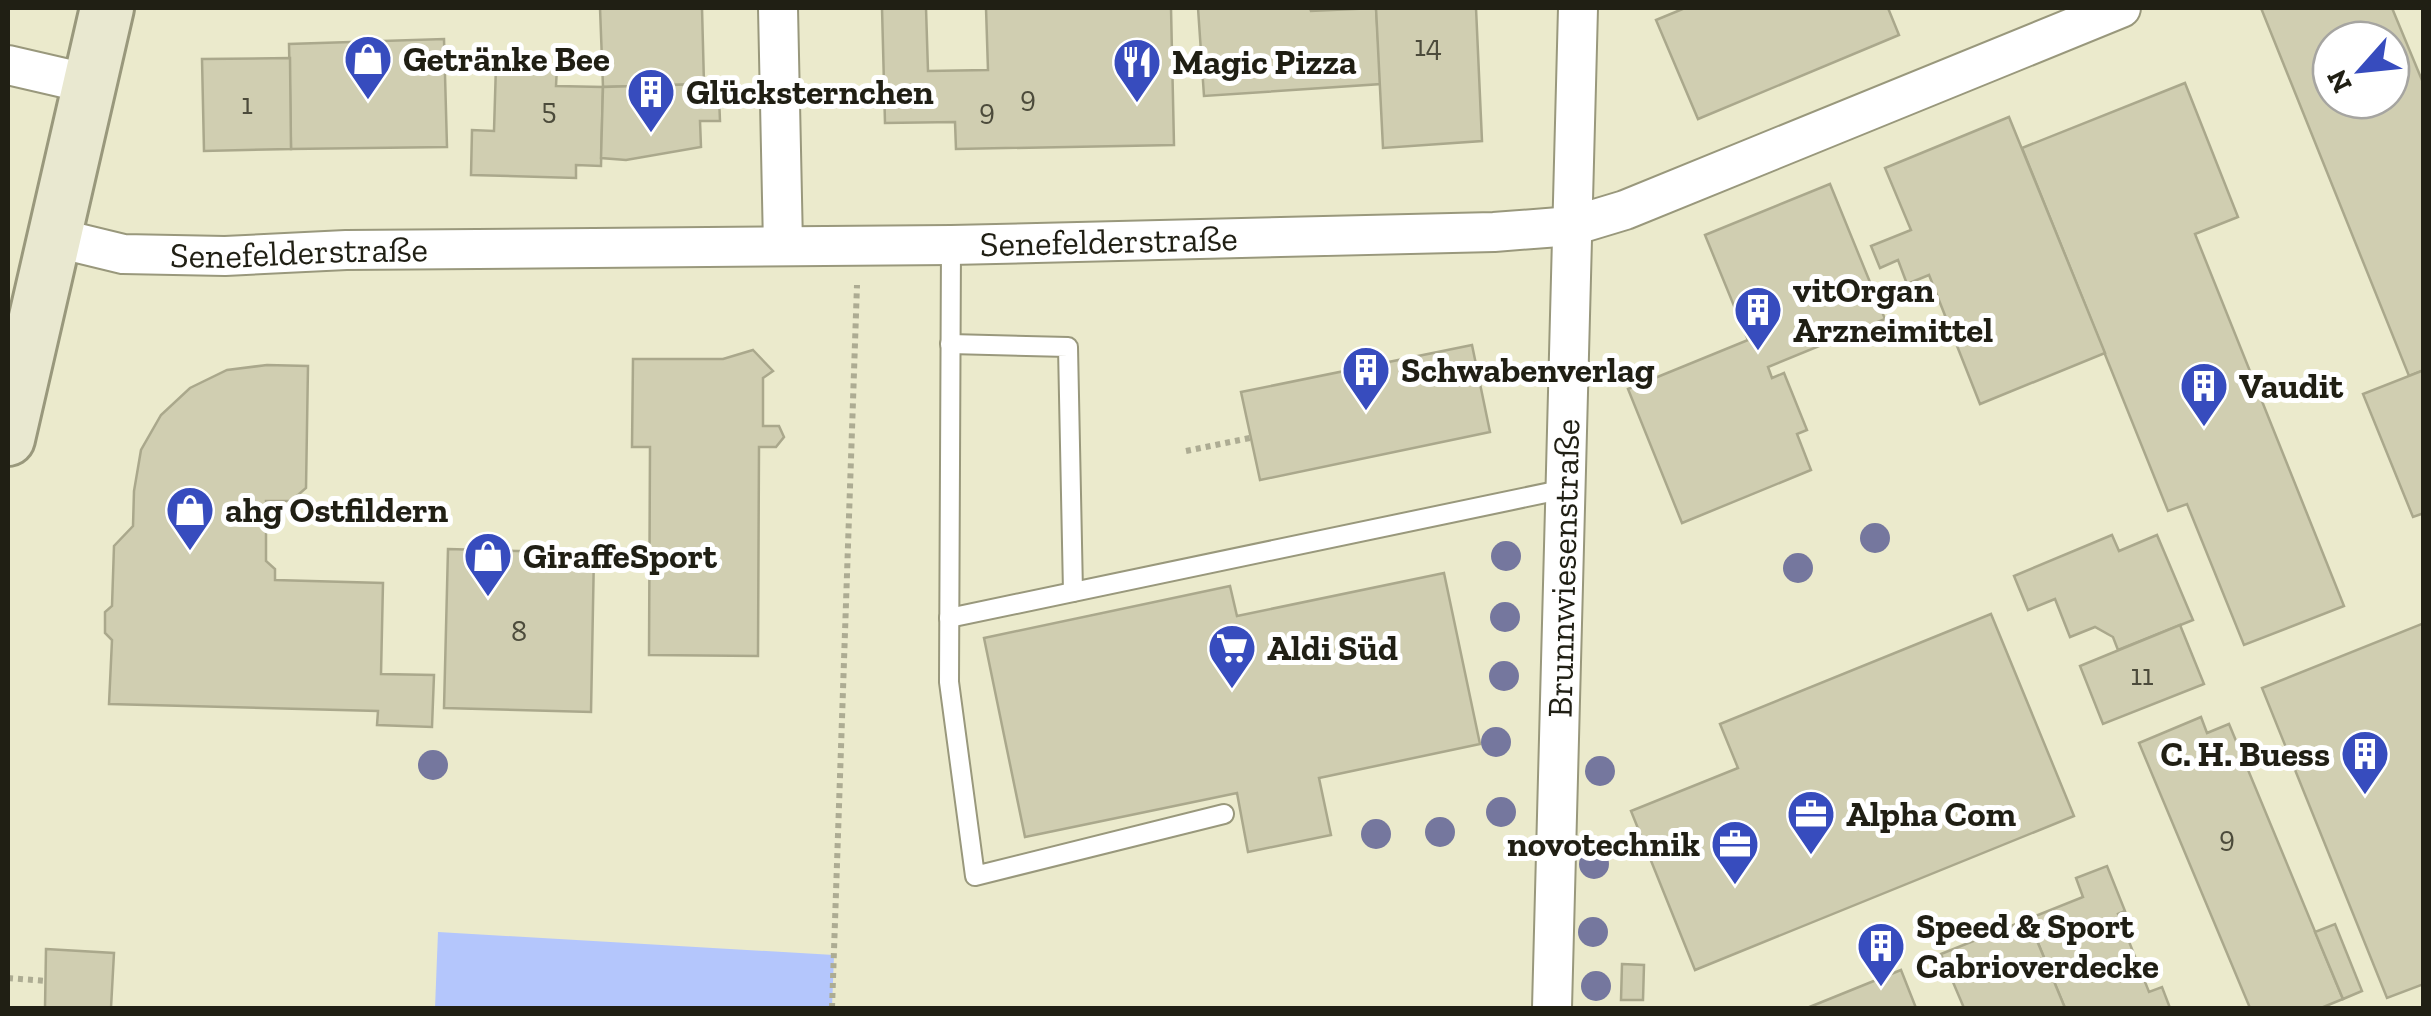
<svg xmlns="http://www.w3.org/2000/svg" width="2431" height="1016" font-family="'Zilla Slab',serif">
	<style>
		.green { fill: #b4c6fc }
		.building { fill: #d0ceb1; stroke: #aaa88c; stroke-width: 2.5; fill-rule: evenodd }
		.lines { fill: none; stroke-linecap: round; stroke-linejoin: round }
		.service-casing { stroke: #99987c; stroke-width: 22 }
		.minor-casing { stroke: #99987c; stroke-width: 42 }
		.secondary-casing { stroke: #99987c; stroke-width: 58 }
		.path { stroke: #adac93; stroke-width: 6; stroke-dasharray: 5 5; stroke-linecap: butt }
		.service { stroke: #fff; stroke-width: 18 }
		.minor { stroke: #fff; stroke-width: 38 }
		.secondary { stroke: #e9e8d0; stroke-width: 52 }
		.tree { fill: #75779e }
		.labels { text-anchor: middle; stroke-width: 10; stroke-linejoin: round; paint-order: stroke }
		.number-label { font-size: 30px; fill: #4c4b3b }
		.poi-label { font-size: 35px; font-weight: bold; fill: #201f14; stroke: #fff; text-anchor: start }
		.street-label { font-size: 35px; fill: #201f14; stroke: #fff }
	</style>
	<rect width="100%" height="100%" fill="#ebeacc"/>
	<path class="green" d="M438,932L834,955L832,1008H435Z"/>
	<g class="building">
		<path d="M600,8H702L704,84L603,87Z"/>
		<path d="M882,8H926L928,71L988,70L986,8H1171L1174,145L956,149L955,122L885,123Z"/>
		<path d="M1198,8H1310L1311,11L1376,8L1381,84L1204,96Z"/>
		<path d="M1376,8H1476L1482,141L1383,148Z"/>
		<path d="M1685,8H1888L1899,35L1698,119L1656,20Z"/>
		<path d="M2261,8H2392L2424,85V370L2409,376ZM2331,40H2391V100H2331Z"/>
		<path d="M444,39L447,147L291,149L289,44Z"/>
		<path d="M290,58L291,149L204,151L202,59Z"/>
		<path d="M496,65L557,67L556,86L603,87L601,166L576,165V178L471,175L472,130L494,131Z"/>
		<path d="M2185,83L2238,217L2195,234L2344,606L2244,645L2187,504L2168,511L2022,148Z"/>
		<path d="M704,84L702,97L719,96L720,121H700L701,147L626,160L601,158L603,87Z"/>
		<path d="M2009,117L2105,353L1980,404L1929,275L1907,284L1898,260L1880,268L1871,246L1911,230L1885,168Z"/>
		<path d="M1830,184L1885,319L1768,367L1772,378L1784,373L1807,430L1797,434L1811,470L1682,523L1628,389L1748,340L1705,235Z"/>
		<path d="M1472,345L1490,432L1260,480L1241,392Z"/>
		<path d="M753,350L773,371L763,378V426H779L784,437L776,447H759L758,656L649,655L650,447H632L633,359H723Z"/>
		<path d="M267,365L308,366L306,488L291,501H266V561L275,569V580L383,583L381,674L434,675L432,727L377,725L378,711L109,704L112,640L105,633V612L112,606L114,546L133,526L134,491L141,450L161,415L190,388L227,370Z"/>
		<path d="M2424,370V513L2413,517L2363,394Z"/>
		<path d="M2112,535L2119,551L2157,535L2193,620L2118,650L2113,637L2095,627L2070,637L2055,599L2028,610L2014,576Z"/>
		<path d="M448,549L594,553L591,712L444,708Z"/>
		<path d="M1444,573L1480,744L1319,778L1331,835L1248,852L1237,793L1025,837L984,638L1230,586L1237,616Z"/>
		<path d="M1991,614L2074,816L1695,970L1631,811L1738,768L1720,724Z"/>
		<path d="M2424,623V984L2387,998L2262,688Z"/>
		<path d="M2180,625L2204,684L2103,724L2080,666Z"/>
		<path d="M2201,717L2207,733L2229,724L2343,999L2321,1008H2250L2139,743Z"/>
		<path d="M2107,866L2125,911L2118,914L2149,992L2162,987L2170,1008H2065L2028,919L2083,897L2076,878Z"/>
		<path d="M2028,919L2065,1008H1964L1941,954Z"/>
		<path d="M2335,924L2362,991L2343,999L2315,932Z"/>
		<path d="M46,949L114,953L111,1008H45Z"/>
		<path d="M1622,964L1644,965L1643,1000H1621Z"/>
		<path d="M1901,970L1916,1008H1807Z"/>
	</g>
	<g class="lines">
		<g class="service-casing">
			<g id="service">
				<path d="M951,245L949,682L975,876L1224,814"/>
				<path d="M950,344L1068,347L1073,592"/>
				<path d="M949,618L1565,489"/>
			</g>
		</g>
		<g class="minor-casing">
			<g id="minor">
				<path d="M778,8L783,245"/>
				<path d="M8,65L90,84"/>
				<path id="s1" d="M53,237L123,254L225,256L346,250L951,245L1494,232L1572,226L1625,210L2121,8"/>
				<path id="s2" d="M1552,1008L1578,8"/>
			</g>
		</g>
		<g class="secondary-casing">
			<path id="secondary" d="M8,439L107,8"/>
		</g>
		<g class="path">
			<path d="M1186,451L1250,438"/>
			<path d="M8,978L46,981"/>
			<path d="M832,1008L857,285"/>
		</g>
		<use href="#service" class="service"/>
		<use href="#minor" class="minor"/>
		<use href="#secondary" class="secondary"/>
	</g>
	<g class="tree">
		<circle cx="1875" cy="538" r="15"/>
		<circle cx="1506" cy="556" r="15"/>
		<circle cx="1798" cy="568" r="15"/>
		<circle cx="1505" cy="617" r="15"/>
		<circle cx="1504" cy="676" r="15"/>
		<circle cx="1496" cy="742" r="15"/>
		<circle cx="433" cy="765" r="15"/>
		<circle cx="1600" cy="771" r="15"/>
		<circle cx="1501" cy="812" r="15"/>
		<circle cx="1440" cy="832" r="15"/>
		<circle cx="1376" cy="834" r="15"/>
		<circle cx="1594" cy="864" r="15"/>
		<circle cx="1593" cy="932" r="15"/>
		<circle cx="1596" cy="986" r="15"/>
	</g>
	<defs>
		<g id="shop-pin" transform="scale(2.5)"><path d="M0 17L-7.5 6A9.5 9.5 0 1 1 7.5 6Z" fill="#374cbe" stroke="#fff"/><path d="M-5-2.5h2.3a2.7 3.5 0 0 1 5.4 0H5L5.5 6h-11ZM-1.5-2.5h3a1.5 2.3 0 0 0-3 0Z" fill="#fff"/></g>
		<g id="restaurant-pin" transform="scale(2.5)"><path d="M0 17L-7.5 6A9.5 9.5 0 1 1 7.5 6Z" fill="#374cbe" stroke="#fff"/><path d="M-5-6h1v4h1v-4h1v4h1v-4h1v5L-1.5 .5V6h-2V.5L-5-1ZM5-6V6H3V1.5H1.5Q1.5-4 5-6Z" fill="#fff"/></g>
		<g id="building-pin" transform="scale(2.5)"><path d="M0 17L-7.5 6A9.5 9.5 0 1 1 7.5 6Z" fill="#374cbe" stroke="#fff"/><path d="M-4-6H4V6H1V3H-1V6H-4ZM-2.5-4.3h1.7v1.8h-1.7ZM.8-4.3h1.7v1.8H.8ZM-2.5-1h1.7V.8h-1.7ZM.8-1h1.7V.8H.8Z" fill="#fff"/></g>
		<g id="supermarket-pin" transform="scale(2.5)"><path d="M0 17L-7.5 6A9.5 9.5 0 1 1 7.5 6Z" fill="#374cbe" stroke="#fff"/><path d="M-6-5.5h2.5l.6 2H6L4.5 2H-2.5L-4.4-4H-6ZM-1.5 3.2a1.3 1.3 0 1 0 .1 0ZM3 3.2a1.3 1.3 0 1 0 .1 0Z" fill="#fff"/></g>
		<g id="office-pin" transform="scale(2.5)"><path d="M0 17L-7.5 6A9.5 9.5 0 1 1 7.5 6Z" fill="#374cbe" stroke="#fff"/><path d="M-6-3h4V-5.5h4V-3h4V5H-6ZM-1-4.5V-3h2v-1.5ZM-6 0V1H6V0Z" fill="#fff"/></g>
	</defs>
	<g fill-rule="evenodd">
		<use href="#shop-pin" x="368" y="59"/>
		<use href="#restaurant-pin" x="1137" y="62"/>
		<use href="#building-pin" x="651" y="92"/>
		<use href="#building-pin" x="1758" y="310"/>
		<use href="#building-pin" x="1366" y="370"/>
		<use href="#building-pin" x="2204" y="386"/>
		<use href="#shop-pin" x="190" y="510"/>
		<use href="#shop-pin" x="488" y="556"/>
		<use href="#supermarket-pin" x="1232" y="648"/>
		<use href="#building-pin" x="2365" y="754"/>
		<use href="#office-pin" x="1811" y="814"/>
		<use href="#office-pin" x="1735" y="844"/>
		<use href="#building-pin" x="1881" y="946"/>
	</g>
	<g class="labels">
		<g class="number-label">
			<text x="1428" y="56">14</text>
			<text x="1028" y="107">9</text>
			<text x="247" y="114">1</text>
			<text x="549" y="119">5</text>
			<text x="987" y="120">9</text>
			<text x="519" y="641">8</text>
			<text x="2142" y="685">11</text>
			<text x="2227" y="847">9</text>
		</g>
		<g class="poi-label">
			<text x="403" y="71">Getränke Bee</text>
			<text x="1172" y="74">Magic Pizza</text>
			<text x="686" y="104">Glücksternchen</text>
			<text x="1793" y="302">vitOrgan<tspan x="1793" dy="40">Arzneimittel</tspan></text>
			<text x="1401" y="382">Schwabenverlag</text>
			<text x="2239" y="398">Vaudit</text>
			<text x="225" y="522">ahg Ostfildern</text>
			<text x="523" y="568">GiraffeSport</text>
			<text x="1267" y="660">Aldi Süd</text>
			<text x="2330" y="766" text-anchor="end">C. H. Buess</text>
			<text x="1846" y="826">Alpha Com</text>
			<text x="1700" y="856" text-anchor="end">novotechnik</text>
			<text x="1916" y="938">Speed &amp; Sport<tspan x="1916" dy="40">Cabrioverdecke</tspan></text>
		</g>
		<g class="street-label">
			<text dy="12" stroke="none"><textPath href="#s1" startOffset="1058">Senefelderstraße</textPath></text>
			<text dy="12" stroke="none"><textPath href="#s1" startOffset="248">Senefelderstraße</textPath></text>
			<text dy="12" stroke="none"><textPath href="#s2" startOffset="440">Brunnwiesenstraße</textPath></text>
		</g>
	</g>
	<rect width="2431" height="1016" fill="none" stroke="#201f14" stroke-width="20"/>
	<g transform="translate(2361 70) rotate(243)"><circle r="48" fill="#ffffff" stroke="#a6a5a1" stroke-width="2.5"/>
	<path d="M0-8L18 38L0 25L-18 38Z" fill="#374cbe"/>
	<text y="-15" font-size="28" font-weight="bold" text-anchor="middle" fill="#201f14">N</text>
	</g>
</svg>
